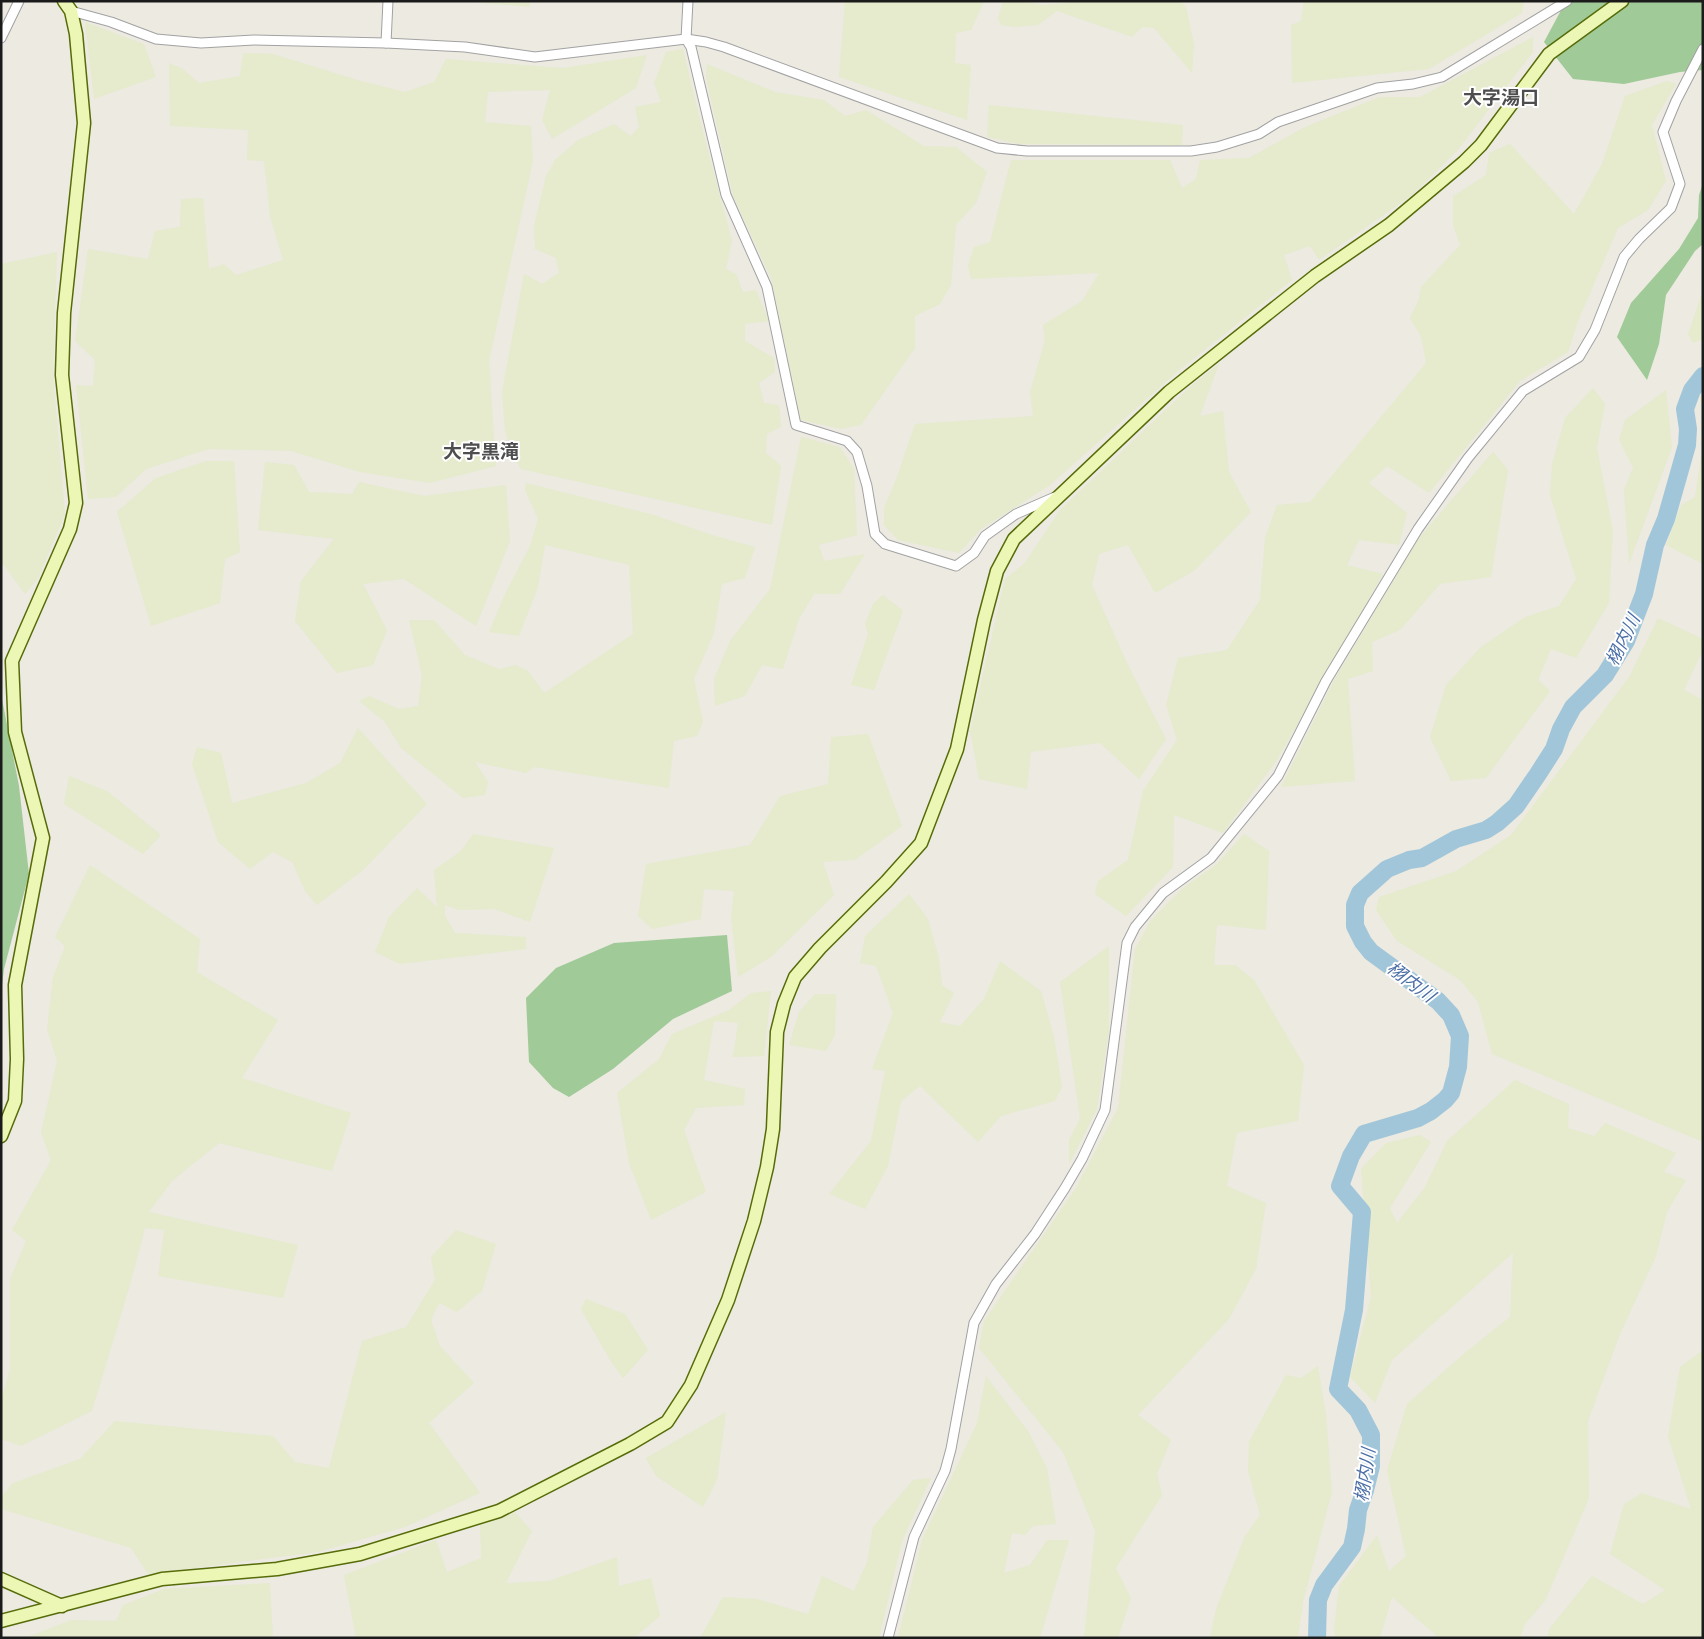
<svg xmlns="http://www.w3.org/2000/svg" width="1704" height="1639" font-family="'Sofia Sans Condensed','Noto Sans JP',sans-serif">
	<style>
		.farmland { fill: #e5ebcc }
		.forest { fill: #a0ca97 }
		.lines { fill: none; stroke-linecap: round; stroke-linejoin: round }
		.river { stroke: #a2c6d9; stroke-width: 18 }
		.street-casing { stroke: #a2a2a2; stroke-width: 11 }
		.secondary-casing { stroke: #566c09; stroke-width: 15 }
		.street { stroke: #fff; stroke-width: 9 }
		.secondary { stroke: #ecf6b5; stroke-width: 12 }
		.labels { text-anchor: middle; stroke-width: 4; stroke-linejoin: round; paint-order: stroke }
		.water-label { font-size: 18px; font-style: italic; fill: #4c6fa6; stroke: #fff }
		.quarter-label { font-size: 19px; font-weight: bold; fill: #4e4e4e; stroke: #fff }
	</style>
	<rect width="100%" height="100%" fill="#eceae1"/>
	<g class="farmland">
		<path d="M462,1H530V7Z"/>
		<path d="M845,1H984L971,30L956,33L955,63L971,65L967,120L839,77Z"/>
		<path d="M1003,1H1025L1041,5L1066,3L1068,1H1181L1186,7L1194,45L1192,73L1154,28L1142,27L1132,37L1057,11L1038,25L1014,27L1001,25L998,19Z"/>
		<path d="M1304,1H1524L1522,13L1429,69L1292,83L1291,25L1301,21Z"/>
		<path d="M85,22L144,44L156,77L94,99Z"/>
		<path d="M1533,37V52L1457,151L1412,195L1319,260L1310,246L1284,255L1292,280L1178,371L1050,485L981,529L959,553L898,540L884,525V508L897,477L915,424L1033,416L1030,392L1045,340L1043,325L1082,301L1099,273L971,279L968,266L974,247L990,242L1011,160H1170L1182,188L1196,179L1200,160L1249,158L1305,127L1380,97H1420Z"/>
		<path d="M683,49L704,136L732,241L726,269L736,274L743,292L756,290L769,321L745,324V341L774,358L775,372L759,383L764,403L779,405L781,427L767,434L766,453L781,466L772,525L521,469L511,453L505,430L502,392L524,274L542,284L559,273L556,258L535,249L534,226L546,176L556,159L578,140L614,124L631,136L639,127L635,107L661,102L654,83L666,52Z"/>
		<path d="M243,53L273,54L361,81L405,92L434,82L446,59L563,68L647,55L636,88L552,139L542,120L550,90L488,92L485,122L531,126L533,161L489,361L496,466L430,483L360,472L291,451L209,449L146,469L116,497L88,499L76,385L93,386L95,360L75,341L88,249L148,259L155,231L180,227L181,199L203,198L209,269L224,264L236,275L283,260L270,216L264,161L247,160L248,130L170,126L169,63L183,69L199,83L240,76Z"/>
		<path d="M707,64L775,92L824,100L845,116L866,110L924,146L956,147L987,172L976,203L956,225L951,285L940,304L915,316V348L861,425L841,429L801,420L771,278L733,196L706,78Z"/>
		<path d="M1667,81L1676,84L1652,125L1666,181L1648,210L1618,228L1578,321L1568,352L1520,381L1429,493L1387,466L1369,483L1407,513L1399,545L1359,540L1347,565L1383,574L1277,760L1223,833L1174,815L1173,867L1126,916L1095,894L1098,881L1128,860L1143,791L1177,740L1166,705L1178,658L1227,650L1260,600L1265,538L1277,505L1310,502L1426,363L1421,336L1410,318L1419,299L1421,287L1460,245L1453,225V196L1486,175L1489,153L1510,144L1574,214L1602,164L1625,96Z"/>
		<path d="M989,105L1183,125L1182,145L1019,144L987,137Z"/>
		<path d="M57,252L53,375L65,514L38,578L25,594L4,565L1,564V264Z"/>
		<path d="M1703,290V339L1693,343L1688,334Z"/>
		<path d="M1219,364L1200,416L1223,411L1229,472L1251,512L1194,571L1155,593L1128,545L1099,554L1092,585L1128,665L1166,739L1139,779L1100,743L1031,752L1027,789L979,779L970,731L1005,579L1024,564L1060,510L1192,385Z"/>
		<path d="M1593,388L1605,404L1597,448L1613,531L1609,603L1576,658L1551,649L1538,680L1550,691L1486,778L1451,781L1430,737L1446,685L1481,647L1525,617L1559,606L1576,579L1550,495L1552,464L1565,418Z"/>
		<path d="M1666,390L1672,447L1629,564L1624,490L1633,468L1619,440L1625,420Z"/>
		<path d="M801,437L840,447L854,469L857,535L819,545L824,561L865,554L840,594H814L799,619L783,669L762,665L745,696L715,706L714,679L730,641L770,589Z"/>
		<path d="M1703,443V564L1666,545L1681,505L1695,497Z"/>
		<path d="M1493,452L1508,470L1491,577L1440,584L1400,630L1372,642L1373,671L1348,679L1355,781L1281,787L1333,682L1419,538Z"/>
		<path d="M206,461H234L240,552L225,559L220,603L151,626L117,512L156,478Z"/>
		<path d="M265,462L294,465L309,492L352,494L359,482L424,496L506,485L510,541L476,626L404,579L363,584L387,630L373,665L337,673L295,621L301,581L334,539L258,530Z"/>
		<path d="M526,483L654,515L712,535L755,547L745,578L722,584L714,633L694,679L703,722L697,736L674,741L669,788L534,767L526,773L475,762L488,782L485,795L463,798L401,748L384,721L359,701L369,696L399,709L418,706L422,675L409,620H434L465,655L499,669L516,665L528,671L544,693L633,634L629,565L545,545L538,587L519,636L489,632L504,596L530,546L538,519L525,490Z"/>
		<path d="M883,595L903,611L874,690L851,685L868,634L865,624L873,604Z"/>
		<path d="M1658,618L1703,639V650L1684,690L1703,700V1142L1492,1054L1478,1002L1460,980L1397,941L1376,910L1379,897L1456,871L1511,835L1629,677Z"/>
		<path d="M358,728L427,804L363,870L317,905L305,891L292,862L273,852L250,869L218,842L192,764L197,747L221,753L232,803L306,783L340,763Z"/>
		<path d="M868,734L902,826L855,860L823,862L834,895L771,957L738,977L731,918L734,891L704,889L701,919L652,929L638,916L646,864L750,845L780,796L828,784L831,737Z"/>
		<path d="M69,776L107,791L161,835L143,854L64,804Z"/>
		<path d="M473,834L554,848L530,922L494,909L459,910L445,905V916L455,933L526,937V949L400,964L375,952L389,917L417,888L437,907L434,870L461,851Z"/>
		<path d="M1244,834L1269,851L1266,930L1217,925L1214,965H1235L1254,980L1304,1065L1298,1121L1237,1133L1227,1186L1266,1203L1256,1269L1229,1319L1138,1415L1171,1440L1157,1474L1162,1495L1116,1568L1131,1598L1118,1638H1084L1095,1531L1063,1452L979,1348L984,1321L1076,1188L1118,1108L1135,949L1151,920L1183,888L1217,864Z"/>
		<path d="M90,865L200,939L197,972L278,1020L242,1078L351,1113L332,1171L219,1143L172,1181L149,1212L298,1245L283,1298L158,1276L164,1230L145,1228L132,1278L92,1411L21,1446L1,1439V1401L10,1369V1279L26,1241L12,1230L51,1160L41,1133L57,1061L47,1029L53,977L65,946L55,937Z"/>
		<path d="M909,894L928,919L939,959L942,985L954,993L940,1022L960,1026L984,999L1000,961L1041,991L1054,1037L1062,1087L1055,1101L1001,1116L978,1142L920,1086L901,1101L888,1166L865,1209L829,1194L871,1141L885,1071L872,1069L893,1013L876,966L860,963L865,936Z"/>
		<path d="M1109,946V1031L1097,1109L1069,1164V1140L1080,1118L1060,982Z"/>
		<path d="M771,991L764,1056L733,1057L738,1023L714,1021L704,1080L745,1089L744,1105L696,1108L684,1130L706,1192L651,1220L629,1163L617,1093L659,1059L672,1034L729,1010L751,993Z"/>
		<path d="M815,994H836L835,1035L826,1051L789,1045L799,1012Z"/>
		<path d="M1515,1080L1569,1104L1568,1128L1594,1136L1605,1123L1676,1153L1664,1172L1686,1180L1667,1212L1656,1256L1620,1334L1588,1421L1589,1498L1545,1601L1525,1624L1520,1638H1439L1392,1597L1380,1638H1335L1334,1630L1339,1586L1377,1535L1389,1571L1406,1556L1387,1470L1407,1404L1467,1351L1510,1317L1513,1253L1392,1360L1375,1403L1350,1377L1371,1297L1361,1169L1386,1143L1420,1135L1431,1142L1390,1208L1397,1223L1425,1187L1447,1141Z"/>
		<path d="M456,1230L496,1244L482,1291L457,1312L439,1303L431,1320L440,1346L474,1383L429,1423L480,1493L405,1527L318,1552L148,1574L131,1548L1,1509V1497L13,1483L80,1459L115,1421L273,1436L295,1462L329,1468L362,1341L406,1327L435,1280L431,1257Z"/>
		<path d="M586,1299L625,1314L648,1350L623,1378L610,1360L581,1309Z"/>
		<path d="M1703,1350V1638H1547L1550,1628L1592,1576L1643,1604L1665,1590L1610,1554L1624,1504L1642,1493L1691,1509L1668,1436L1680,1367Z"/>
		<path d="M1318,1366L1326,1415L1332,1492L1303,1602L1298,1638H1210L1216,1609L1245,1536L1260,1515L1248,1471L1249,1442L1286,1375L1301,1378Z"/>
		<path d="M986,1376L1028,1431L1047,1468L1056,1524L1033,1526L1025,1535L1012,1533L1004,1573L1030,1565L1047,1540H1069L1040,1638H898L922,1540L977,1423Z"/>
		<path d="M726,1412L717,1480L703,1507L656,1476L646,1458Z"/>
		<path d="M931,1478L902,1541L879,1638H700L723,1597L757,1599L808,1614L822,1576L854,1591L867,1562L873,1527L913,1480Z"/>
		<path d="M515,1512L532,1531L506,1583L549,1581L617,1557L619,1586L651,1578L660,1616L634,1638H356L344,1575L436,1540L447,1572L481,1558L480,1524Z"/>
		<path d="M270,1583L273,1638H25L71,1620L116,1621L123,1605L164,1589Z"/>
	</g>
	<g class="forest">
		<path d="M1566,1H1703V70L1680,72L1624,84L1573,79L1544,42Z"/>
		<path d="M1703,183V244L1695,251L1666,295L1659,344L1647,380L1617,337L1631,303L1679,249L1698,218L1699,195Z"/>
		<path d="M1,694L19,786L29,874L4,969L1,993Z"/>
		<path d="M727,935L732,991L673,1019L613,1069L569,1097L553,1088L529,1062L526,998L556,968L614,943Z"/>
	</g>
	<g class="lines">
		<path class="river" d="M1317,1638L1318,1600L1324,1585L1352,1547L1356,1529L1358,1510L1365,1490L1371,1466V1435L1358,1410L1338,1389L1354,1310L1362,1212L1340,1186L1351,1156L1364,1134L1418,1118L1431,1111L1445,1100L1451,1093L1458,1067L1460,1036L1451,1015L1438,1001L1371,952L1363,942L1355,926V905L1360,893L1387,869L1409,860L1422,858L1456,839L1486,830L1497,823L1516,806L1538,774L1554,749L1561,729L1573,707L1605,675L1626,641L1644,594L1655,545L1666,519L1687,445L1688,429L1685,409L1692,390L1703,376"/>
		<g class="street-casing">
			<g id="street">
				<path d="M688,1L686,39L691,47L726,195L767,287L796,425L847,441L857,452L867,486L875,534L885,544L956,566L974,553L985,536L1016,514L1055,497"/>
				<path d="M71,11L111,22L156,39L201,43L254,40L386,43L465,47L535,57L686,39L706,42L724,47L997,148L1027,151H1191L1217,147L1259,134L1278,122L1377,88L1413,84L1442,77L1567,1"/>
				<path d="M1,38L19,1"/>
				<path d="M386,43L388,1"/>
				<path d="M888,1638L914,1537L945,1471L951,1449L974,1323L996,1284L1035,1234L1065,1188L1082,1159L1105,1110L1127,943L1135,927L1163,893L1211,858L1278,776L1326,681L1418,529L1468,458L1523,391L1579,357L1595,330L1624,257L1639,239L1671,208L1680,184L1663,132L1676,101L1703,49"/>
			</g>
		</g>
		<g class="secondary-casing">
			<g id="secondary">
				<path d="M1,1136L15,1101L17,1059L15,985L43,838L15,732L12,661L70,529L76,503L62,375L64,313L84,123L76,34L71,11L64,1"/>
				<path d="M1,1579L62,1606"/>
				<path d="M1,1621L162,1579L277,1569L360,1554L499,1511L630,1444L667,1422L691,1385L728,1300L754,1221L767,1167L773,1129L777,1032L784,1004L795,977L820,948L886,882L921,843L957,749L984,620L997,571L1014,539L1169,392L1315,276L1389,225L1464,162L1481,145L1549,54L1622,1"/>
			</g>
		</g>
		<use href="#street" class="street"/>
		<use href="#secondary" class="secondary"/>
	</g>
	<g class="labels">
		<g class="water-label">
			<text transform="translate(1623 640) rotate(-64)" y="6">栩内川</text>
			<text transform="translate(1411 982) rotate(37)" y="6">栩内川</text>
			<text transform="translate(1365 1475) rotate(-82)" y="6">栩内川</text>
		</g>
		<g class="quarter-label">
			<text x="1501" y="104">大字湯口</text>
			<text x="481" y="458">大字黒滝</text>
		</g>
	</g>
	<rect width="1704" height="1639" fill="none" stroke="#1b1b1b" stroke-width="5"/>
</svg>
